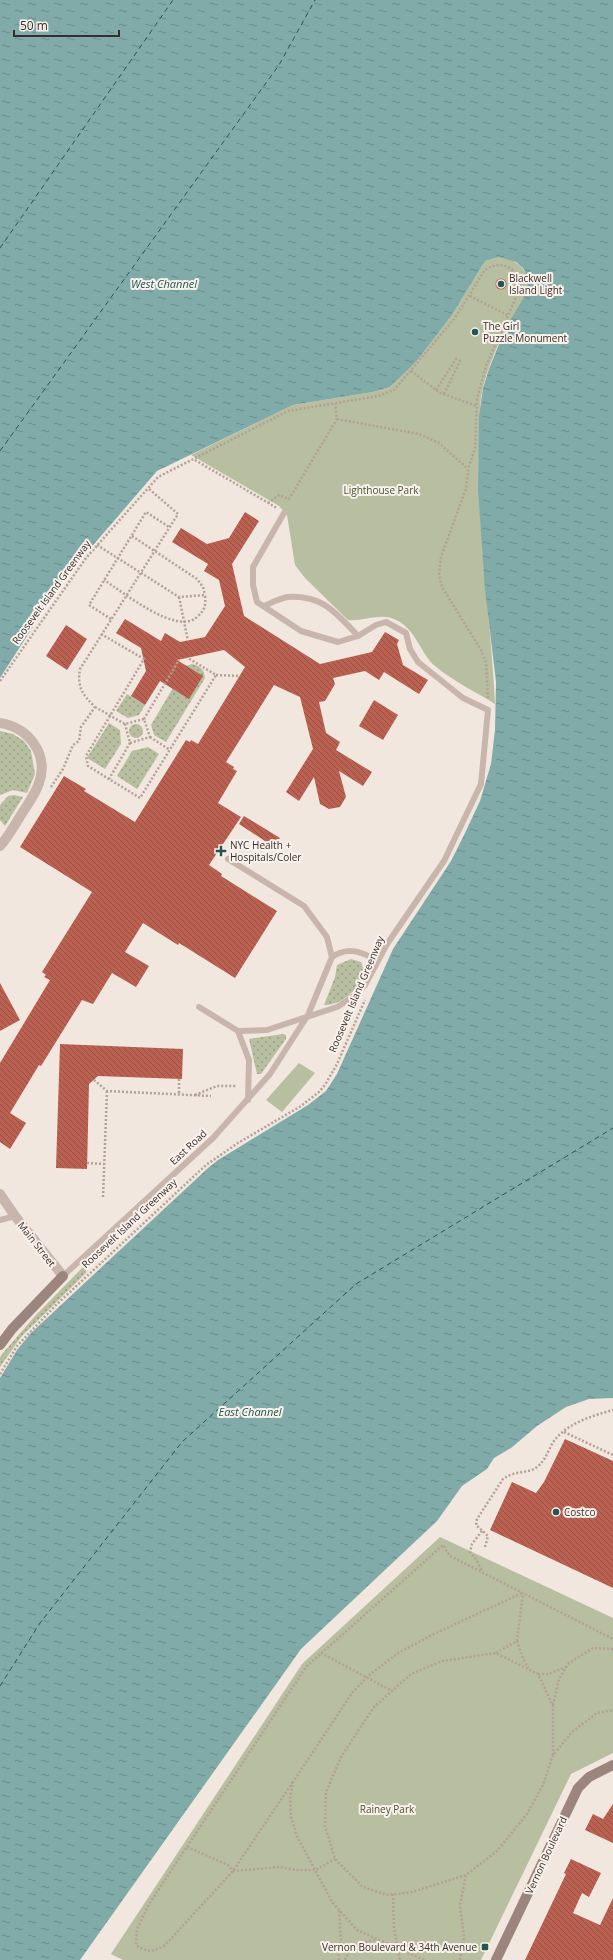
<svg xmlns="http://www.w3.org/2000/svg" width="613" height="1960" font-family="'Open Sans',sans-serif">
	<style>
		.grass { fill: url(#grass-dots) }
		.park { fill: #b7bfa0 }
		.water { fill: url(#water-ripples) }
		.lines { fill: none; stroke-linecap: round; stroke-linejoin: round }
		.ferry { stroke: #235553; stroke-width: 1; stroke-dasharray: 5 4; stroke-linecap: butt }
		.building { fill: url(#building-back-hatch) }
		.path { stroke: #b4a096; stroke-width: 2.5; stroke-dasharray: 2 2; stroke-linecap: butt }
		.lane { stroke: #c8b6ac; stroke-width: 6 }
		.street { stroke: #c8b6ac; stroke-width: 10 }
		.secondary { stroke: #9b857d; stroke-width: 10 }
		.poi-dot { fill: #235553; stroke: #f9f1eb; stroke-width: 1.5 }
		.labels { text-anchor: middle; stroke-width: 4; stroke-linejoin: round; paint-order: stroke }
		.poi-label { font-size: 10px; fill: #372d2a; stroke: #f9f1eb; text-anchor: start }
		.park-label { font-size: 10px; fill: #495330; stroke: #f9f1eb }
		.street-label { font-size: 10px; fill: #372d2a; stroke: #f9f1eb }
		.water-label { font-size: 11px; font-style: italic; fill: #235553; stroke: #f9f1eb }
	</style>
	<defs>
		<pattern id="grass-dots" width="8" height="8" patternUnits="userSpaceOnUse"><rect width="8" height="8" fill="#b7bfa0"/><path d="M2 2h.1M6 6h.1" fill="none" stroke="#969c83" stroke-width="1.8" stroke-linecap="round"/></pattern>
		<pattern id="water-ripples" width="26" height="14" patternUnits="userSpaceOnUse"><rect width="26" height="14" fill="#80aba9"/><path d="M2 4q2-2 4 0t4 0M15 11q2-2 4 0t4 0" fill="none" stroke="#6a8c8a"/></pattern>
		<pattern id="building-back-hatch" width="6" height="6" patternUnits="userSpaceOnUse"><rect width="6" height="6" fill="#bb6152"/><path d="M-1 5l2 2M0 0l6 6M5-1l2 2" fill="none" stroke="#995044"/></pattern>
	</defs>
	<rect width="100%" height="100%" fill="#f1e7df"/>
	<g class="grass">
		<path d="M192,664C200,666 204,669 205,678L166,742L154,735L151,725L186,666Z"/>
		<path d="M127,694L145,705L139,715L128,718L116,711Z"/>
		<path d="M109,723L120,730L121,744L105,769L87,758Z"/>
		<circle cx="136" cy="731" r="7"/>
		<path d="M0,731L13,734L24,741L31,751L35,774L27,793L13,790L0,795Z"/>
		<path d="M148,747L159,754L137,789L117,776L132,751Z"/>
		<path d="M14,795L23,797L5,826L0,820V805L8,796Z"/>
		<path d="M351,959L361,962C371,981 343,1006 324,1005L335,977L337,965Z"/>
		<path d="M283,1034L286,1035V1039L261,1074H257L249,1039Z"/>
		<path d="M83,1267L87,1272L21,1337L0,1367V1357L3,1353L35,1316Z"/>
	</g>
	<g class="park">
		<path d="M499,257C517,259 532,271 527,291C524,305 511,318 504,331C496,349 488,368 483,387C478,408 480,429 479,451C477,535 491,619 495,704C476,692 453,681 435,666C420,653 416,629 396,620C381,612 363,622 348,620L305,578L295,565L287,515L279,506L191,455L293,405L373,392L390,387L416,362L452,315L485,261Z"/>
		<path d="M299,1063L315,1073L282,1112L266,1100Z"/>
		<path d="M440,1537L613,1618V1753L571,1774L481,1960H123L111,1954L302,1664Z"/>
	</g>
	<path class="water" d="M0,0H613V1398L589,1399L566,1407L537,1426L511,1448L494,1458L487,1469L462,1486L437,1521L301,1649L80,1960H0V1378L17,1350L31,1333L208,1168L218,1160L308,1105L326,1091L337,1074L393,949L451,861L465,833L480,801L491,764L495,730L496,682L485,590L478,490L479,416L483,388L489,369L505,329L527,292L528,281L524,269L516,262L499,257L485,261L452,315L416,362L390,387L373,392L293,405L157,471L63,580L0,678Z"/>
	<g class="lines">
		<g class="ferry">
			<path d="M0,248L173,0"/>
			<path d="M0,451L279,65L315,0"/>
			<path d="M0,1686L40,1623L182,1442L356,1284L613,1128"/>
		</g>
	</g>
	<g class="building">
		<circle cx="501" cy="284" r="5.5"/>
		<path d="M245,512L259,521L232,564L244,616L320,664L372,652L385,632L399,640L397,644L403,665L428,680L419,694L384,672L379,680L365,671L333,678L335,684L325,701L319,702L326,733L340,742L336,750L372,772L363,786L339,771L346,797L340,807L329,809L320,804L314,777L299,801L286,792L313,749L300,697L274,685L226,762L234,767L233,769L237,771L218,803L241,817L209,865L222,874L221,876L277,911L235,978L179,943L178,945L143,923L125,952L149,966L136,987L112,973L93,1004L82,1000L41,1066L39,1065L10,1113L26,1123L10,1149L0,1142V1063L50,980L44,977L46,975L42,972L92,892L20,847L64,776L86,789L84,791L135,822L186,740L190,742L191,740L198,744L245,667L224,650L177,660L203,676L189,699L160,681L145,705L131,696L146,671L141,648L116,633L125,619L161,641L165,633L180,642L205,637L225,606L219,580L204,571L208,564L172,542L181,528L207,544L229,538Z"/>
		<path d="M66,625L87,639L67,670L46,656Z"/>
		<path d="M374,700L398,715L383,740L359,726Z"/>
		<path d="M244,816L280,838L274,847L239,824Z"/>
		<path d="M0,983L20,1020L0,1031Z"/>
		<path d="M60,1044L183,1049L182,1079L98,1076L89,1084L87,1169L56,1168Z"/>
		<path d="M565,1439L613,1461V1588L490,1530L512,1482L536,1493L544,1482Z"/>
		<path d="M613,1804V1843L585,1830L593,1814L603,1819Z"/>
		<path d="M571,1859L601,1873L589,1897L582,1893L573,1913L600,1925L613,1898V1960H525L566,1874L564,1873Z"/>
	</g>
	<g class="lines">
		<g class="path">
			<path d="M470,296L507,315"/>
			<path d="M411,371L440,393L477,406"/>
			<path d="M436,390L456,359L460,361L444,394"/>
			<path d="M337,419L419,434L439,443L468,469"/>
			<path d="M195,460L277,508"/>
			<path d="M268,503L279,495L289,499L337,419L335,404"/>
			<path d="M132,536L197,579L203,587L205,595"/>
			<path d="M97,545L179,597L205,595C206,605 205,610 197,617C177,636 123,592 104,580"/>
			<path d="M179,597L188,641"/>
			<path d="M111,619L89,605L146,512L169,527"/>
			<path d="M101,634L144,659L86,756L88,766L109,779"/>
			<path d="M216,675L240,676"/>
			<path d="M0,681L86,558L158,477L288,411L378,396L394,390L455,318L484,271C500,258 520,268 520,288L486,366L477,399L475,449L468,469L466,489L441,557L439,574L442,587L481,650L486,662L488,699"/>
			<path d="M95,707L125,724L144,719L150,737L130,743L125,724"/>
			<path d="M144,719L179,660"/>
			<path d="M150,737L170,750"/>
			<path d="M130,743L109,779L140,798L216,675L188,658"/>
			<path d="M51,787L63,769L73,745L79,741L81,727L95,707C82,694 77,687 80,669L178,514L148,488"/>
			<path d="M179,1079V1095"/>
			<path d="M94,1080L107,1091L211,1096"/>
			<path d="M195,1095L217,1086H237"/>
			<path d="M87,1163L104,1164"/>
			<path d="M103,1197L107,1091"/>
			<path d="M0,1374L17,1346L55,1306L206,1165L238,1143L301,1106L319,1092L325,1085L337,1064L365,1000"/>
			<path d="M564,1432L613,1455"/>
			<path d="M482,1531L472,1544L470,1552L477,1561L482,1571"/>
			<path d="M485,1547L488,1536L476,1525L477,1519L503,1479C515,1470 528,1474 537,1467C546,1460 548,1450 554,1441C567,1423 592,1416 613,1410"/>
			<path d="M517,1641L523,1658L528,1668"/>
			<path d="M321,1653L392,1691"/>
			<path d="M496,1653L517,1641L523,1593"/>
			<path d="M538,1674H548L566,1667"/>
			<path d="M553,1705L559,1679L569,1663L593,1648L613,1649"/>
			<path d="M553,1755V1706L538,1674L496,1653L442,1661L411,1674L374,1707L341,1757L326,1792L325,1826L335,1859L363,1887L387,1895L412,1892L466,1875L497,1851L527,1814L543,1785L553,1755L572,1732L597,1713L613,1710"/>
			<path d="M293,1782L233,1871L166,1944C156,1952 146,1953 136,1945L137,1929L149,1904L306,1667L443,1545L450,1556L613,1639"/>
			<path d="M187,1847L228,1865L233,1871"/>
			<path d="M233,1871L280,1867L296,1870H316L335,1859"/>
			<path d="M393,1894L394,1928L400,1960"/>
			<path d="M339,1960L338,1951L341,1940L339,1911"/>
			<path d="M345,1960C351,1945 362,1943 376,1939"/>
			<path d="M424,1960L357,1930L332,1902L297,1836L291,1817L290,1798L293,1782L352,1693L368,1676L398,1653L434,1634L522,1593"/>
			<path d="M460,1960L464,1937L460,1905L466,1875"/>
		</g>
		<g class="lane">
			<path d="M264,606C271,603 280,598 288,597C323,595 336,613 358,636"/>
			<path d="M228,859L304,906L327,937L332,957"/>
			<path d="M199,1007L238,1031L267,1030L337,1007L357,994L365,985L387,944L444,861L481,784L488,710L463,698L418,662L410,649L406,633L386,622L376,625L358,636L338,642L301,631L257,602L253,585V567L284,513"/>
			<path d="M238,1031L249,1060L248,1100"/>
			<path d="M0,1220L15,1216"/>
			<path d="M63,1276L213,1138L270,1074L308,1015L332,957C348,946 362,952 377,960"/>
		</g>
		<g class="street">
			<path d="M0,723C29,728 49,754 39,783C35,795 27,805 21,815C14,826 8,837 0,846"/>
			<path d="M0,1194L15,1216L63,1276"/>
		</g>
		<g class="secondary">
			<path d="M0,1345L12,1329L63,1276"/>
			<path d="M496,1960L578,1788L589,1777L613,1765"/>
		</g>
	</g>
	<g class="poi-dot">
		<circle cx="501" cy="284" r="4"/>
		<circle cx="475" cy="332" r="4"/>
		<path d="M219 845h4v4h4v4h-4v4h-4v-4h-4v-4h4z"/>
		<circle cx="556" cy="1512" r="4"/>
		<rect x="481" y="1943" width="8" height="8" rx="2"/>
	</g>
	<g class="labels">
		<g class="poi-label">
			<text x="509" y="282">Blackwell<tspan x="509" dy="12">Island Light</tspan></text>
			<text x="483" y="330">The Girl<tspan x="483" dy="12">Puzzle Monument</tspan></text>
			<text x="230" y="849">NYC Health +<tspan x="230" dy="12">Hospitals/Coler</tspan></text>
			<text x="564" y="1516">Costco</text>
			<text x="477" y="1951" text-anchor="end">Vernon Boulevard &amp; 34th Avenue</text>
		</g>
		<g class="park-label">
			<text x="381" y="494">Lighthouse Park</text>
			<text x="387" y="1813">Rainey Park</text>
		</g>
		<g class="street-label">
			<text transform="translate(51 592) rotate(-54)" y="4">Roosevelt Island Greenway</text>
			<text transform="translate(356 994) rotate(-67)" y="4">Roosevelt Island Greenway</text>
			<text transform="translate(188 1147) rotate(-43)" y="4">East Road</text>
			<text transform="translate(129 1223) rotate(-43)" y="4">Roosevelt Island Greenway</text>
			<text transform="translate(37 1244) rotate(52)" y="4">Main Street</text>
			<text transform="translate(546 1855) rotate(-65)" y="4">Vernon Boulevard</text>
		</g>
		<g class="water-label">
			<text x="164" y="288">West Channel</text>
			<text x="250" y="1416">East Channel</text>
		</g>
	</g>
	<path d="M14 30v6h105v-6" fill="none" stroke="#372d2a" stroke-width="2"/>
	<text x="20" y="30" font-size="12" fill="#372d2a" stroke="#f9f1eb" stroke-width="3" paint-order="stroke">50 m</text>
</svg>
